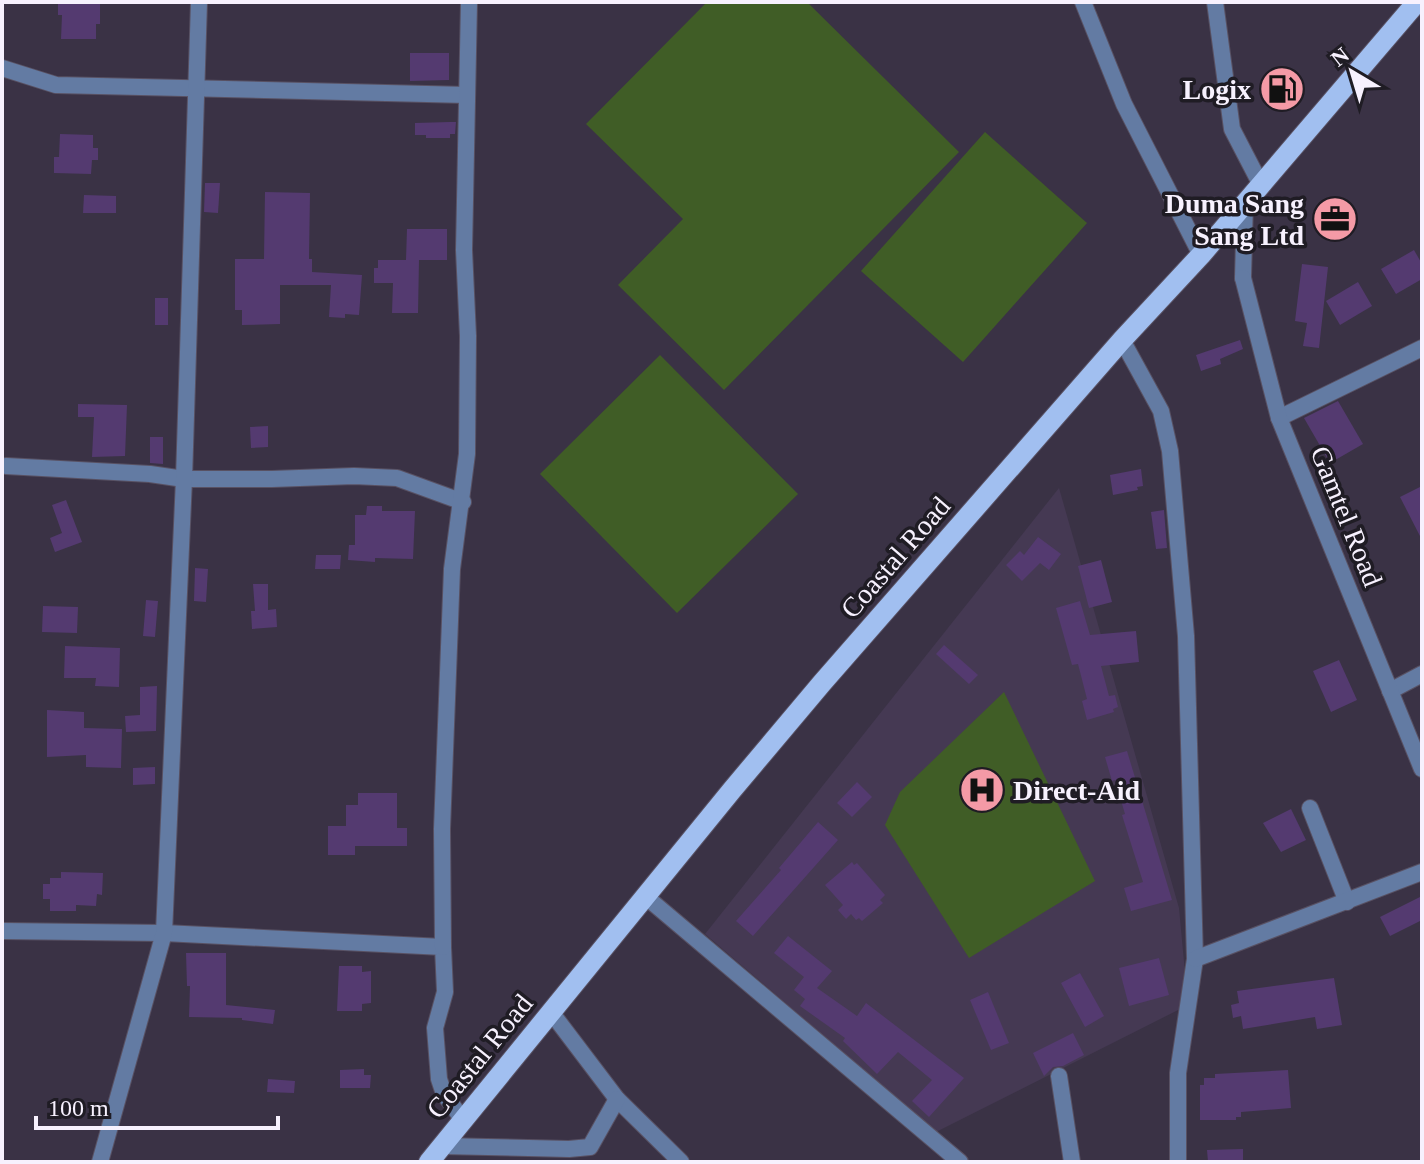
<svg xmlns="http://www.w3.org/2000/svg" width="1424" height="1164" font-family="'Times New Roman',serif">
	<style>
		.built { fill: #453953 }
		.green { fill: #405d26 }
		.building { fill: #543a70 }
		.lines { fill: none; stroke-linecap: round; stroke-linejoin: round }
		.minor-casing { stroke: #585163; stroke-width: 18 }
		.tertiary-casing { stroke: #585163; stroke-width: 18 }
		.primary-casing { stroke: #585163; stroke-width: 22 }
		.minor { stroke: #637ba3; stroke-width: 16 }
		.tertiary { stroke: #637ba3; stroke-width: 16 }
		.primary { stroke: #a1bff0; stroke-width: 20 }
		.labels { text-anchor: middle; stroke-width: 7; stroke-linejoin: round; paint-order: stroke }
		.poi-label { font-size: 28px; font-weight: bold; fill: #f7f1fe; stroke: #1f1c24; text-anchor: end }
		.street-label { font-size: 28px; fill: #f7f1fe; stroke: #1f1c24 }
	</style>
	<rect width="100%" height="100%" fill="#3a3245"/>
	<path class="built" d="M1059,488L1179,908L1188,1005L936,1132L705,934Z"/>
	<g class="green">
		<path d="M707,2H807L959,152L724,390L618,285L683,219L586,124Z"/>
		<path d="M985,132L1087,223L963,362L861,271Z"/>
		<path d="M660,355L798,494L677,613L540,474Z"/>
		<path d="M1004,692L1095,881L969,958L885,825L900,792Z"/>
	</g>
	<g class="building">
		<path d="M100,2V24H96V39H61L62,15H58V3Z"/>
		<path d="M410,53H449V80L410,81Z"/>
		<path d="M450,122H456L455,134H450V138H426V135H415V123Z"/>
		<path d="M60,134L93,135V148H98V160H92L91,174L54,173V157H59Z"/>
		<path d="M205,183H220L218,213L204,212Z"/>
		<path d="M265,192L310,193L309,259H312V272L362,275L359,315L345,314V318L329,317L331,285H280V324L242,325V310H235V259H264Z"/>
		<path d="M84,195L116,196V213H83Z"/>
		<path d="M407,229H447V260H419L418,313H392L393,283H374V268H378V260H406Z"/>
		<path d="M1414,250L1422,264V279L1396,294L1381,269Z"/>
		<path d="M1302,264L1328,267L1319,348L1303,346L1307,323L1295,321Z"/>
		<path d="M1358,282L1372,306L1340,325L1326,301Z"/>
		<rect x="155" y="298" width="13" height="27"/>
		<path d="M1240,340L1243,349L1220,359L1221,364L1201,371L1196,355Z"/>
		<path d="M1338,401L1363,444L1330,463L1304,418Z"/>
		<path d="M78,404L127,405L125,456L92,457L94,417H78Z"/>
		<path d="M268,426V447L251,448L250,427Z"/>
		<path d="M150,437H163V464L150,463Z"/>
		<path d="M1141,469L1143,486L1137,487L1138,490L1113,495L1110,475Z"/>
		<path d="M1422,486V540L1400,497Z"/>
		<path d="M66,500L82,542L55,552L50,538L62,533L52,505Z"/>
		<path d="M367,506H382V511H415L413,559L375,558V562L348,560L349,545H355V515H366Z"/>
		<path d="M1164,510L1167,548L1156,549L1151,512Z"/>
		<path d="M1038,537L1061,554L1049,570L1040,563L1022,581L1006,565L1020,551L1024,555Z"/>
		<path d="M316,555H341L340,569H315Z"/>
		<path d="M1101,560L1112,602L1089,608L1078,566Z"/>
		<path d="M195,568L208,569L206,602L194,601Z"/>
		<path d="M253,584H268V610L276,609L277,627L252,629L251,611H255Z"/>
		<path d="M146,600L158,601L155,637L143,636Z"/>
		<path d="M1080,601L1090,635L1136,631L1139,662L1101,666L1109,696L1115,695L1118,707L1113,709L1114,712L1087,720L1082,701L1087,699L1078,664L1072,665L1056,608Z"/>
		<path d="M43,606L78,607L77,633L42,632Z"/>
		<path d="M944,645L978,675L969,684L936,654Z"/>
		<path d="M65,646L120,648L119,687L95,686L96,678H64Z"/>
		<path d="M1339,660L1357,700L1331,712L1313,671Z"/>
		<path d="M157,686L156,731L126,732L125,716L140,715V687Z"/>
		<path d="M47,710L84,712V728L122,729L121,768L86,767V755L47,757Z"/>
		<path d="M1127,751L1172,900L1131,911L1124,888L1143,882L1122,815L1125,814L1115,780L1112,781L1105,757Z"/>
		<path d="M155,767V784L133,785V768Z"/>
		<path d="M857,782L872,797L852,817L837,803Z"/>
		<path d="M358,793H397V828H407V846H355V855H328V826H346V805H358Z"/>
		<path d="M1291,809L1306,840L1281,852L1263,823Z"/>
		<path d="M818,822L838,840L753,936L736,921L781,870L779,868Z"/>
		<path d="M852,862L854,865L857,863L885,895L880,900L883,903L862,921L859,918L856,920L851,914L846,919L838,910L843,905L825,885Z"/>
		<path d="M61,872L103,873L102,895L97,894L96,906L76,905V911H50V899H43V884H50V878H61Z"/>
		<path d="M1422,896V920L1390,936L1380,917Z"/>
		<path d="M788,936L832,971L817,988L857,1016L866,1003L964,1078L929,1117L912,1101L932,1080L898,1052L877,1074L843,1041L845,1038L800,1006L805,999L794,990L804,977L774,953Z"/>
		<path d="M186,953H226V1005L275,1010L273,1024L242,1020V1018L189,1017L190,986H187Z"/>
		<path d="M1159,958L1169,995L1129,1006L1119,968Z"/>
		<path d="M339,966H362V972L371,971V1003L362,1004V1011H337Z"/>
		<path d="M1080,973L1104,1016L1085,1027L1061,983Z"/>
		<path d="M1334,978L1342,1025L1317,1029L1315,1017L1243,1029L1241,1016L1233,1018L1231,1005L1239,1003L1237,991Z"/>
		<path d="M988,992L1009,1043L991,1050L970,1000Z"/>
		<path d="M1073,1033L1084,1055L1063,1066L1053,1067L1044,1076L1033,1053Z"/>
		<path d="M364,1069V1075H371L370,1088H340V1070Z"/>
		<path d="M1288,1070L1291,1108L1241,1112V1117H1236V1120H1200V1085H1204V1078H1215V1074Z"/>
		<path d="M268,1079L295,1081L294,1093L267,1092Z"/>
		<path d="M1243,1149V1162H1208L1207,1150Z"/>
	</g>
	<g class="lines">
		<g class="minor-casing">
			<g id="minor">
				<path d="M1215,2L1232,129L1260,183"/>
				<path d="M2,68L56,85L467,95"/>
				<path d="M1243,278L1245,201"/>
				<path d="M1122,340L1161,411L1170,451L1186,636L1195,959L1178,1073V1162"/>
				<path d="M1279,418L1422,348"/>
				<path d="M6,466L150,474L184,479H272L354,476L397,478L463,502"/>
				<path d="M1390,691L1422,674"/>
				<path d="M1310,808L1347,902"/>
				<path d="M645,896L960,1162"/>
				<path d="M2,931L164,933L443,947L445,992L435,1028L439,1079L444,1094L463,1120"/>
				<path d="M443,947L442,829L452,569L467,454L468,336L464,250L469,2"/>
				<path d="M1195,959L1422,872"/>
				<path d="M551,1012L617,1099L681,1162"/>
				<path d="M1059,1076L1072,1162"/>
				<path d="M442,1146L569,1149L590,1147L617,1099"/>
				<path d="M100,1162L164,933L184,479L199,2"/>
			</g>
		</g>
		<g class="tertiary-casing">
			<g id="tertiary">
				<path d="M1083,2L1124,104L1201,255"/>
				<path d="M1243,278L1279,418L1422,769"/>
			</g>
		</g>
		<g class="primary-casing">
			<path id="primary" d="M429,1162L732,790L822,683L1122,340L1201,255L1417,2"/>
		</g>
		<use href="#minor" class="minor"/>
		<use href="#tertiary" class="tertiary"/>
		<use href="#primary" class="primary"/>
	</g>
	<defs>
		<g id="fuel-disc" transform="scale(2.3)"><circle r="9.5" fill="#f49aa6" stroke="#1f1c24"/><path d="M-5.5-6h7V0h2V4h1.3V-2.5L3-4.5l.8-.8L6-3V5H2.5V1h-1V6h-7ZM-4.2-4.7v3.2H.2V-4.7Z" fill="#111"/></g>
		<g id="office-disc" transform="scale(2.3)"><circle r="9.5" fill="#f49aa6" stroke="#1f1c24"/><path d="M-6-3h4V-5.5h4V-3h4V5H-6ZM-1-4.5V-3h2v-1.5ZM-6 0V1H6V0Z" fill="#111"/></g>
		<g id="hospital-disc" transform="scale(2.3)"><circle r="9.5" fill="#f49aa6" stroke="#1f1c24"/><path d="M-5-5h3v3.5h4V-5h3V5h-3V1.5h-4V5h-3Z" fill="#111"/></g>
	</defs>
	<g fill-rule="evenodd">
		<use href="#fuel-disc" x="1282" y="89"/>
		<use href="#office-disc" x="1335" y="219"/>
		<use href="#hospital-disc" x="982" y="790"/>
	</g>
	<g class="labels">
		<g class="poi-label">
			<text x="1251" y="99">Logix</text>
			<text x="1304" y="213">Duma Sang<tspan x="1304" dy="32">Sang Ltd</tspan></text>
			<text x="1013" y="800" text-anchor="start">Direct-Aid</text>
		</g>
		<g class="street-label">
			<text transform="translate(1347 516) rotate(68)" y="10">Gamtel Road</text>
			<text transform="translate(895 557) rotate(-49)" y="10">Coastal Road</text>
			<text transform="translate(479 1056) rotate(-51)" y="10">Coastal Road</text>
		</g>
	</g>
	<rect width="1424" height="1164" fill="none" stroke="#f7f1fe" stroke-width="8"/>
	<g transform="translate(1352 72) rotate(322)" stroke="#1f1c24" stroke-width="6" paint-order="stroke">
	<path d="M0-6L14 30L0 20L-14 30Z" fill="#f7f1fe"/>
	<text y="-12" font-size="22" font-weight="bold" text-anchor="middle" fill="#f7f1fe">N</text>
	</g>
	<path d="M36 1116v12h242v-12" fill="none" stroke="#f7f1fe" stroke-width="4"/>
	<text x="48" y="1116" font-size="24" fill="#f7f1fe" stroke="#1f1c24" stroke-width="6" paint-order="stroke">100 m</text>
</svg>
